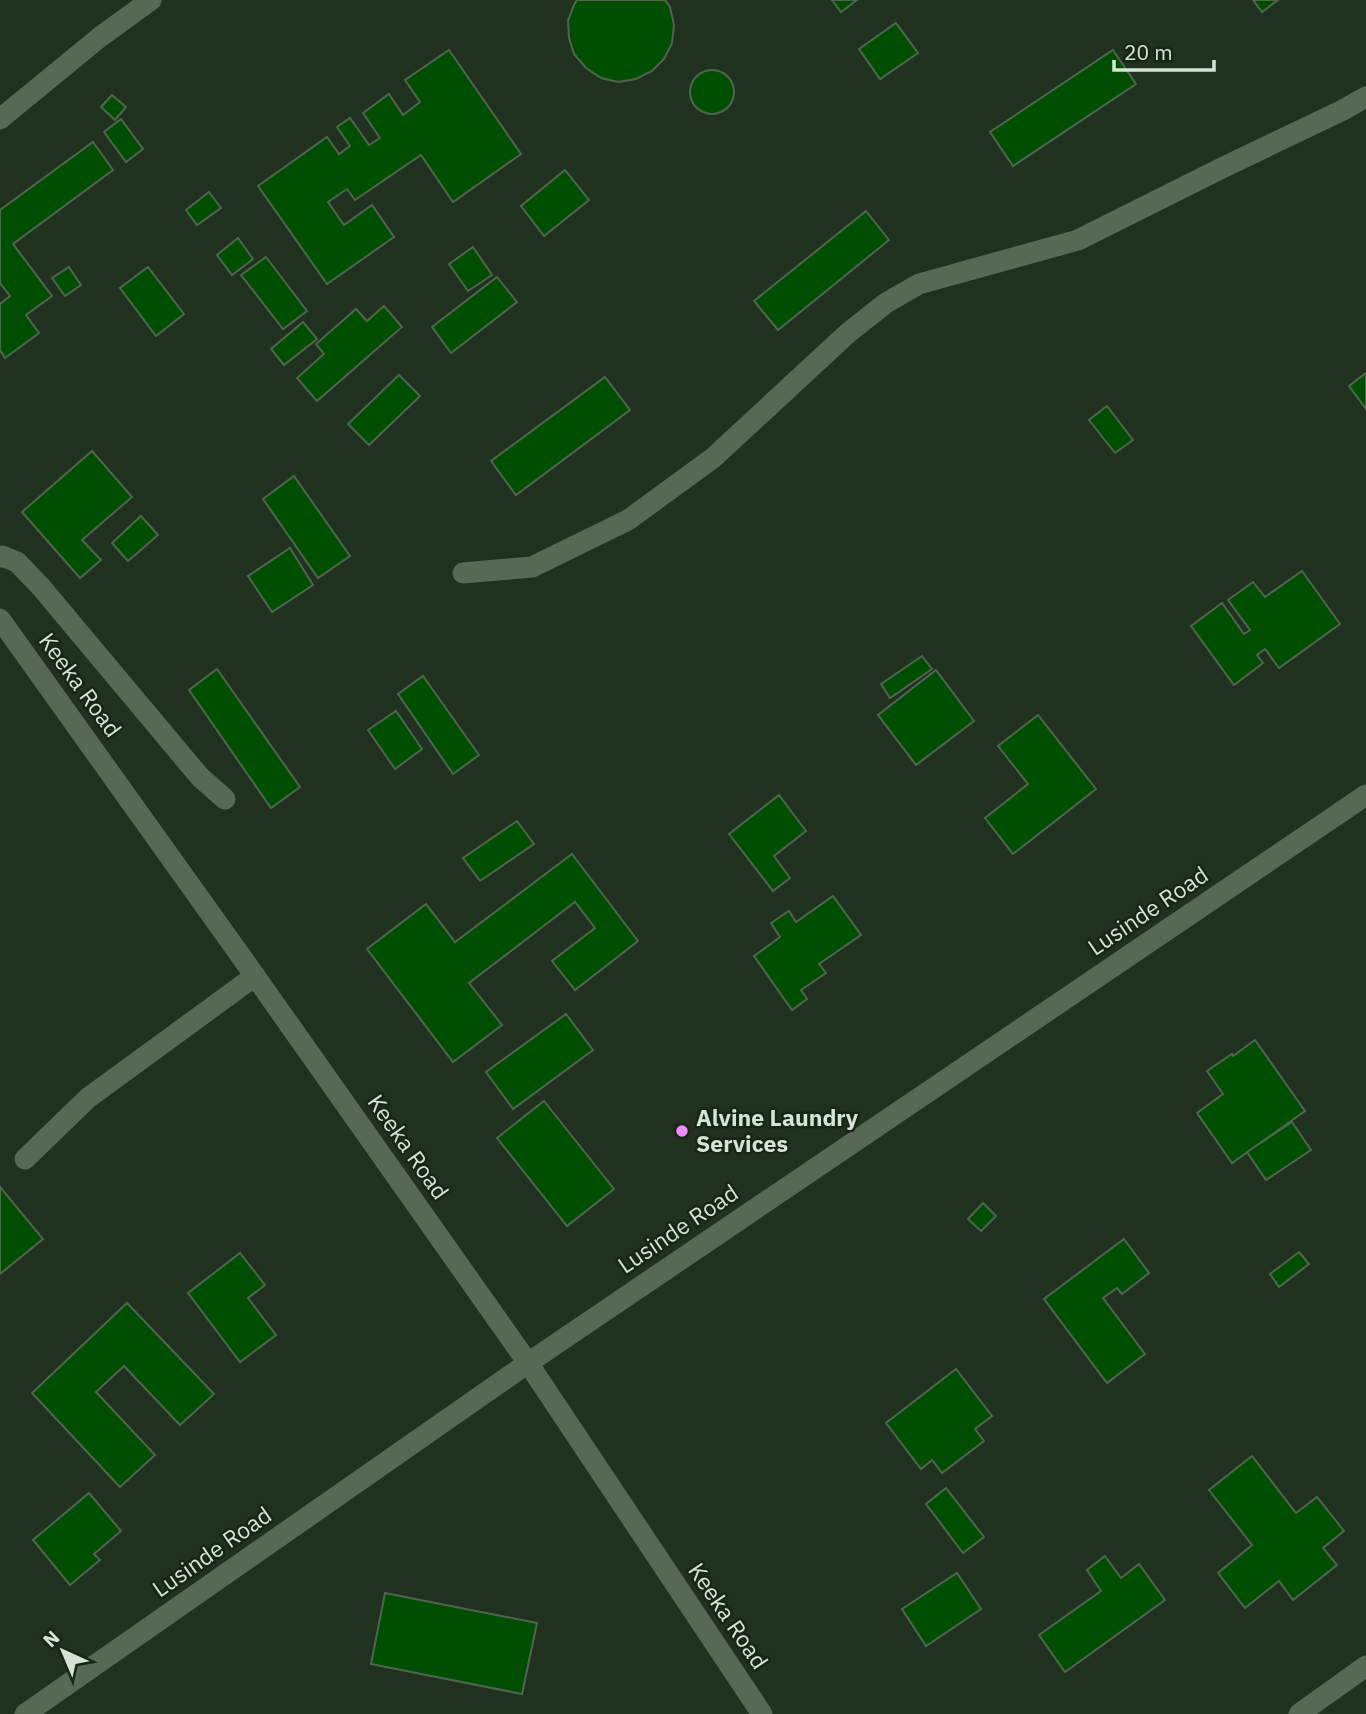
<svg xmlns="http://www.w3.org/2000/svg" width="1366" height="1714" font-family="'IBM Plex Sans',sans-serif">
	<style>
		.building { fill: #004e02; stroke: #516450; stroke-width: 2 }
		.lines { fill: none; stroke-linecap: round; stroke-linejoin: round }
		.minor { stroke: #566955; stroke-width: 21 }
		.tertiary { stroke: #566955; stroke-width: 21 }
		.secondary { stroke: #566955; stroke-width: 21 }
		.poi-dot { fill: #ed8cf9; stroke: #162715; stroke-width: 2.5 }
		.labels { text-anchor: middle; stroke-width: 5; stroke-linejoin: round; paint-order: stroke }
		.street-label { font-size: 23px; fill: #d8e3d7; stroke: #162715 }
		.poi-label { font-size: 23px; font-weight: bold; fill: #d8e3d7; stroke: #162715; text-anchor: start }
	</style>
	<rect width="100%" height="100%" fill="#20311f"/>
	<g class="building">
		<path d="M577,0H665L670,7L674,25L672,43L664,59L652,71L636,79L618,82L601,78L586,68L574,54L569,38L568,21L574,5Z"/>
		<path d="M832,0H857L841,12Z"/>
		<path d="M1253,0H1278L1262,12Z"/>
		<path d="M896,23L918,53L880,79L859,49Z"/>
		<path d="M449,50L521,154L453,202L421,155L355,200L347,189L328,202L344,225L372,205L394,237L327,284L258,186L327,137L339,154L350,146L337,127L350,118L369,145L380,138L363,113L389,94L403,115L420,102L405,80Z"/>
		<path d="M1113,50L1136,84L1013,166L990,132Z"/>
		<circle cx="712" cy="92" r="22"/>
		<path d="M112,95L126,107L115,120L101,107Z"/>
		<path d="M121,119L143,149L126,162L104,132Z"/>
		<path d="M93,142L113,170L13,244L52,296L26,315L39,333L5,358L0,350V304L10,296L0,283V210Z"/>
		<path d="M565,170L589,200L544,236L521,206Z"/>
		<path d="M209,192L221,208L197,225L186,210Z"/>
		<path d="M866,211L889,240L778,330L754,301Z"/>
		<path d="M238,238L253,259L232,275L217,255Z"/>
		<path d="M473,247L492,275L468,291L449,264Z"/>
		<path d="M266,257L307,311L283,329L241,275Z"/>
		<path d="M69,267L81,285L65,296L52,278Z"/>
		<path d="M148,267L184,314L156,336L120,288Z"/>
		<path d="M497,277L517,302L451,353L432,327Z"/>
		<path d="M384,306L402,327L317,401L297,378L324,354L316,344L356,309L367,321Z"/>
		<path d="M303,322L317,339L284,365L271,349Z"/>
		<path d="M1366,373V409L1349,386Z"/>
		<path d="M399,375L420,396L369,445L348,424Z"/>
		<path d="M605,377L630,410L516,495L491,461Z"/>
		<path d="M1107,406L1133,440L1115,453L1089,420Z"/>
		<path d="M92,451L132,497L82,540L101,560L80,578L22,512Z"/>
		<path d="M294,476L350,556L318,578L263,499Z"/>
		<path d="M141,516L158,535L128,561L112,543Z"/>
		<path d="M290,548L313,585L272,612L248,576Z"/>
		<path d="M1302,571L1340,624L1279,668L1265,649L1257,655L1263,663L1234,685L1191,626L1222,603L1244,634L1250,630L1228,600L1253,582L1265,597Z"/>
		<path d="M922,656L932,669L890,698L881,684Z"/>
		<path d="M217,669L300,787L271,808L189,690Z"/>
		<path d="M936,670L974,721L916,765L878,715Z"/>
		<path d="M423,676L479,755L453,774L398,694Z"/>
		<path d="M396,711L422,749L395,769L368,730Z"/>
		<path d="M1038,715L1096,789L1013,854L985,818L1028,784L998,746Z"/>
		<path d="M779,795L806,831L774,856L790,878L773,891L729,834Z"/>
		<path d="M517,821L534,844L480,881L463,858Z"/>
		<path d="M572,854L638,941L575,990L552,961L595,928L575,902L469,983L502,1025L453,1062L367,949L426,904L455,942Z"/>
		<path d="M833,896L861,935L819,964L826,973L801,990L807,999L792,1010L754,956L780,937L771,923L789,911L796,922Z"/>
		<path d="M566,1014L593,1050L513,1109L486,1072Z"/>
		<path d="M1255,1040L1305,1111L1232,1163L1197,1113L1223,1094L1207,1071L1232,1054L1233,1056Z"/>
		<path d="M544,1101L614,1189L567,1226L497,1138Z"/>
		<path d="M1292,1122L1311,1150L1266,1180L1247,1152Z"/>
		<path d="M0,1187L43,1239L0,1274Z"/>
		<path d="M983,1203L996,1216L981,1231L968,1219Z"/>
		<path d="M1124,1239L1149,1273L1122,1294L1117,1288L1103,1298L1145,1354L1107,1383L1044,1299Z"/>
		<path d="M1299,1252L1309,1264L1279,1287L1270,1274Z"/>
		<path d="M240,1253L265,1285L248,1298L276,1335L240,1362L188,1293Z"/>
		<path d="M127,1303L214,1394L180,1425L124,1366L96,1392L155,1455L120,1487L32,1393Z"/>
		<path d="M956,1369L992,1416L975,1429L984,1441L942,1473L932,1460L921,1469L886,1423Z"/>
		<path d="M1252,1456L1296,1513L1317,1497L1344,1531L1323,1548L1337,1565L1293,1600L1279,1581L1245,1608L1218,1573L1252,1545L1209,1490Z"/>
		<path d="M946,1488L984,1537L963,1553L926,1504Z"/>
		<path d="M89,1493L121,1531L94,1554L100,1560L70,1585L33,1540Z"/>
		<path d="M1105,1556L1121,1578L1139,1564L1165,1600L1065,1672L1039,1635L1101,1591L1087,1570Z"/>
		<path d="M957,1573L981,1609L926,1646L902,1609Z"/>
		<path d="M385,1593L537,1623L522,1694L371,1664Z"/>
	</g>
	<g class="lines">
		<g class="minor">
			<path d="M0,557L2,556L17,562L41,587L200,777L225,799"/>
			<path d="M463,573L532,567L628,520L713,458L848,333L886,303L919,284L1078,240L1224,167L1343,110L1366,97"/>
			<path d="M25,1159L88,1098L255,976"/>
			<path d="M25,1714L528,1363L1366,795"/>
			<path d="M1299,1714L1366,1666"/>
		</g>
		<path class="tertiary" d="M0,619L255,976L528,1363L762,1714"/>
		<path class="secondary" d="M0,119L100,37L151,0"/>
	</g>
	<circle class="poi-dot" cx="682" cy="1131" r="7"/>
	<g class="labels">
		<g class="street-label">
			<text transform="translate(80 685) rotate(54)" y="8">Keeka Road</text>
			<text transform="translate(1148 911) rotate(-34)" y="8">Lusinde Road</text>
			<text transform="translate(408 1147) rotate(55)" y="8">Keeka Road</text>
			<text transform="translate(678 1229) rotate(-34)" y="8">Lusinde Road</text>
			<text transform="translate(212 1552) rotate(-35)" y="8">Lusinde Road</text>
			<text transform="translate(728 1616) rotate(56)" y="8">Keeka Road</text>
		</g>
		<g class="poi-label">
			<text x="696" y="1126">Alvine Laundry<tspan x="696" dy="26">Services</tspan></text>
		</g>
	</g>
	<g transform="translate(63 1651) rotate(316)" stroke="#162715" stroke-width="5" paint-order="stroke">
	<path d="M0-5L12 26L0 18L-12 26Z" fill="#d8e3d7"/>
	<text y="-10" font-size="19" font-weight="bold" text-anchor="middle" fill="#d8e3d7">N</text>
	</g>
	<path d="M1114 60v10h100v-10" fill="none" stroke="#d8e3d7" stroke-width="3.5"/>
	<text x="1124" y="60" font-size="21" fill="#d8e3d7" stroke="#162715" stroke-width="5" paint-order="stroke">20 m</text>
</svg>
